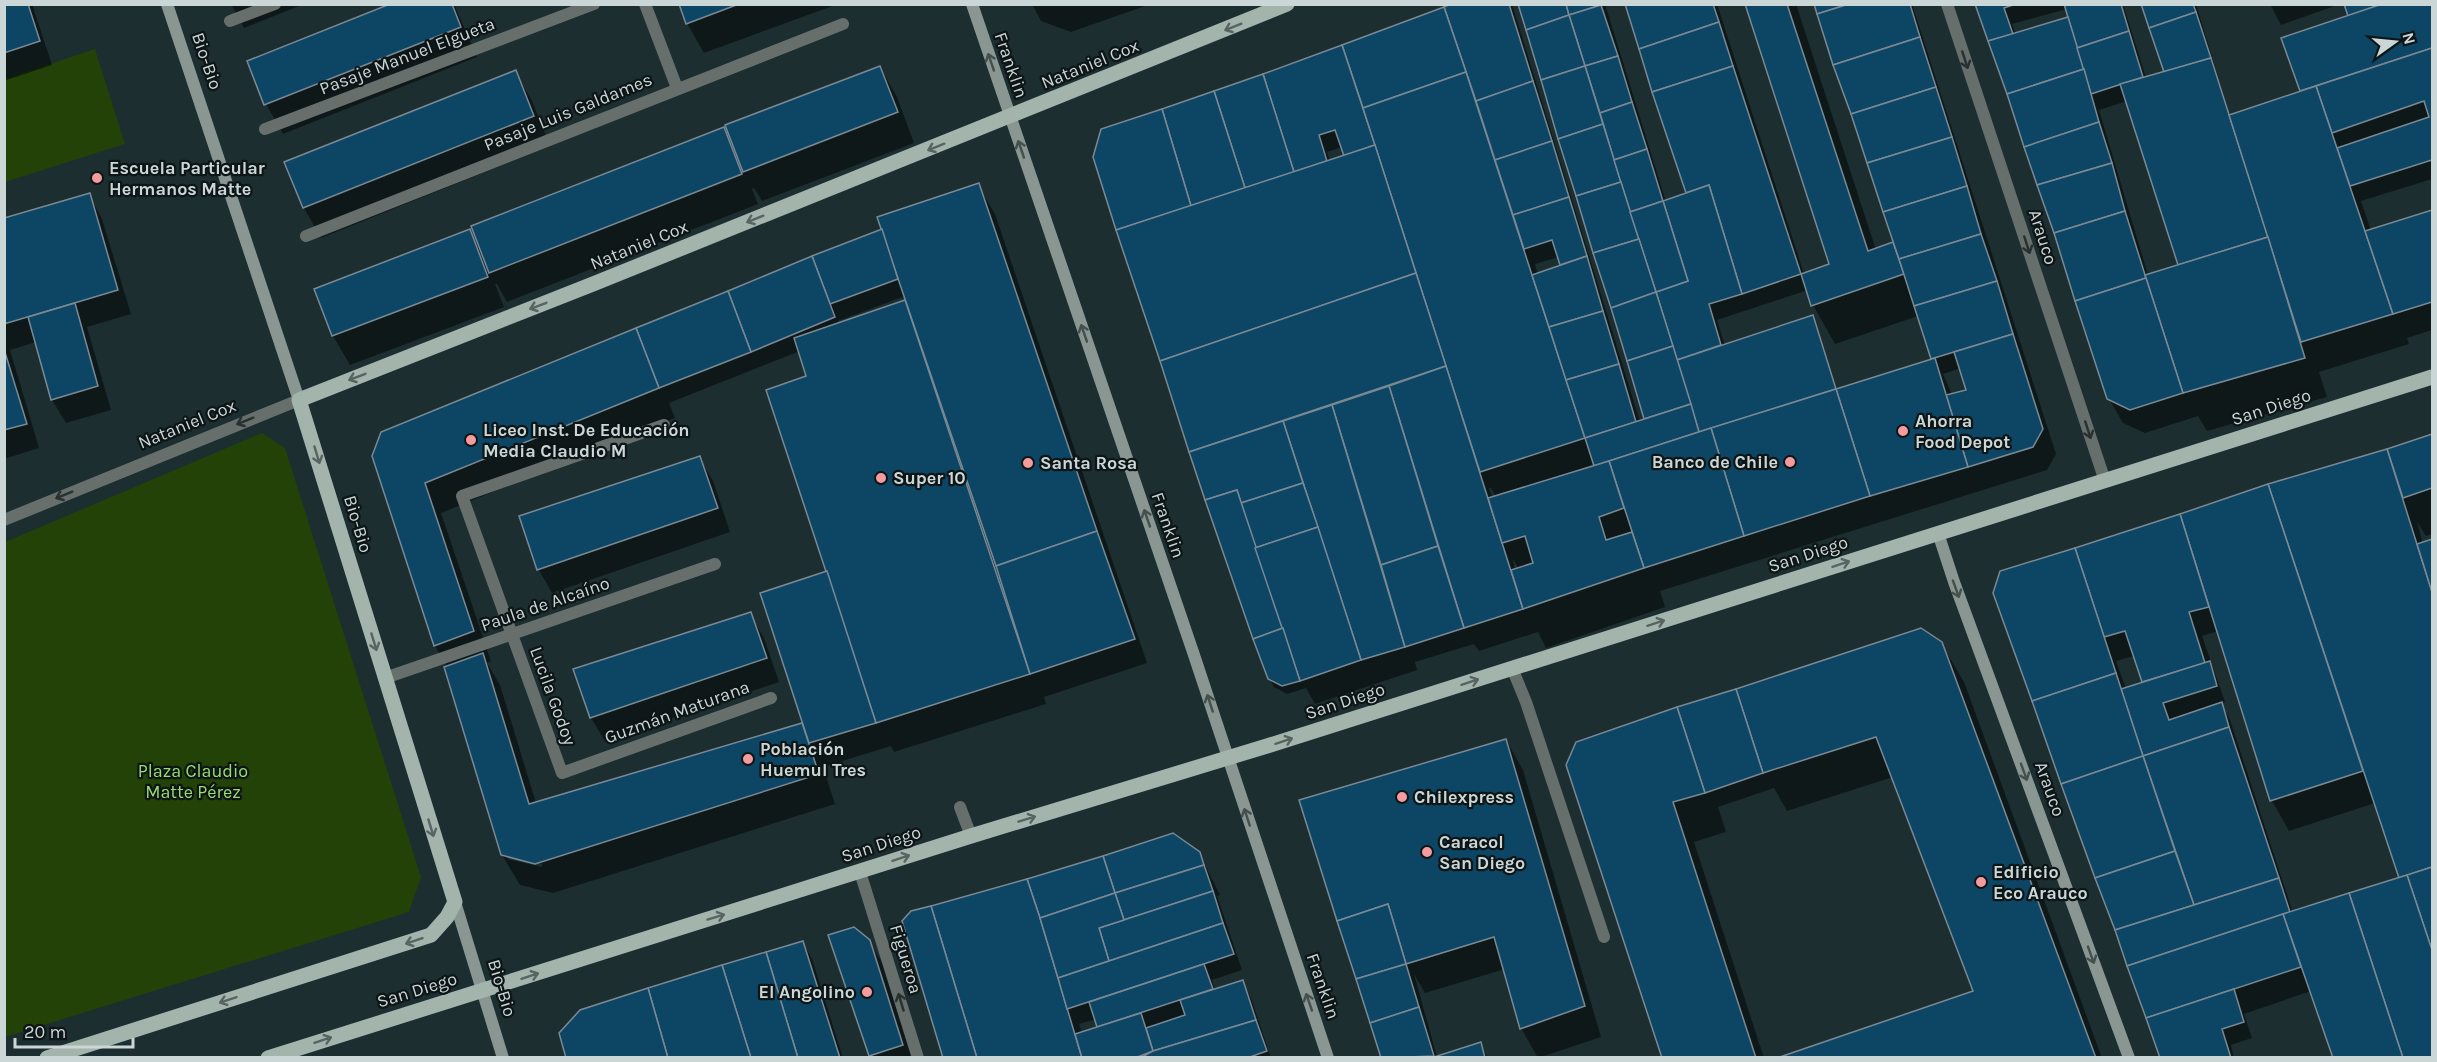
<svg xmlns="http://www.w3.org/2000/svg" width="2437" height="1062" font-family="Karla,sans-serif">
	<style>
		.green { fill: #224207 }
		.shadow { fill: #0007; fill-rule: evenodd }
		.building { fill: #0d4664; stroke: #7a8994; stroke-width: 1.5 }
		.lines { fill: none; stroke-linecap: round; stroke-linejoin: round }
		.lane { stroke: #676f6c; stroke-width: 12 }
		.street { stroke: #676f6c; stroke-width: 12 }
		.secondary { stroke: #899691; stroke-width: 12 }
		.primary { stroke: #a3b4ad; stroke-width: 15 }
		.oneway { stroke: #586462 }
		.oneway2 { stroke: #283030 }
		.oneway3 { stroke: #454f4d }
		.poi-dot { fill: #f49b9f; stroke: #0d1516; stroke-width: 2 }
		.labels { text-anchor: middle; stroke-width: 4.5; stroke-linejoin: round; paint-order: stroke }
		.street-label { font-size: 18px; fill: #cbd6d7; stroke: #0d1516 }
		.poi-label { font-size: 18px; font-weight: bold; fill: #cbd6d7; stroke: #0d1516; text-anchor: start }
		.park-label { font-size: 18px; fill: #9adc70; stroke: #0d1516 }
	</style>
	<rect width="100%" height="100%" fill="#1c2e30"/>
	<g class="green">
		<path d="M95,49L125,144L5,182V79Z"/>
		<path d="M262,433L285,448L421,877L409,912L5,1037V542Z"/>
	</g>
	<g class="shadow">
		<path d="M4,4H32L52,65L4,81Z"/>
		<path d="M231,4H304L244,28Z"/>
		<path d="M394,4H454L477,57L283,134L266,104Z"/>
		<path d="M680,4H838L704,53L687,23Z"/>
		<path d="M1032,4H1151L1071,32L1041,21Z"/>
		<path d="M1455,4H1512L1640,422L1646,420L1519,4H1605L1666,202L1688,194L1627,4H1717L1804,274L1831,265L1747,4H1796L1876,250L1895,243L1816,4H1912L2056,454L2047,470L1660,591L1665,607L1546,648L1538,632L1479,651L1474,644L1415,662L1417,670L1315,704L1306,688L1287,694L1274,687L1269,678L1191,452L1094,157L1342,47ZM1342,147L1345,157L1330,162L1327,152ZM1559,257L1562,266L1538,275L1535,264ZM1808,290L1813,305L1835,344L1918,316L1933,360L1837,390L1817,325L1812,317L1725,346L1717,320ZM1961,368L1968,391L1952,395L1943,374ZM1489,488H1491L1496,497L1493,498ZM1513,559L1519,569L1515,571Z"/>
		<path d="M1977,4H2123L2146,78L2166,73L2142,4H2196L2230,116L2303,92L2302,90L2350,17L2345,4H2432V179L2361,201L2371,231L2432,212V330L2407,338L2409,344L2319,372L2327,397L2207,431L2198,416L2145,433L2123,423L2109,399ZM2067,9L2070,18L2016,35L2012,24ZM2127,101L2180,265L2148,275L2099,110Z"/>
		<path d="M2270,4H2340L2281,25Z"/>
		<path d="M880,67L897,97L914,143L762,201L754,188L752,189L758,204L507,302L497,284H495L504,307L350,365L333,336L316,290L469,231L480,249L724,129L731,143Z"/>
		<path d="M515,71L532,101L550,146L321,238L304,208L286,163Z"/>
		<path d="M978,185L995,214L1147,663L1044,697L1046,704L894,752L891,746L823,767L835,804L553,893L520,885L502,855L448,668L435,646L373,456L883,230ZM905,296L907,301L839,324L838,321ZM800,351L808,377L828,572L805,731L802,725L536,803L500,685L487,663L491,661L441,513L675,418L669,403ZM508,856L542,864V867L508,859Z"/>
		<path d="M89,195L102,219L131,314L87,327L111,410L66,423L52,400L36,342L10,350L39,448L4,459V220Z"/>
		<path d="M2432,436V534L2426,536L2417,522L2423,544L2432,541V1058H2335L2311,991L2244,1014L2252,1038L2231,1045L2234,1058H2162L1994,593L2180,515ZM2218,631L2272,801L2289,831L2375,803L2401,878L2293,913L2230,720L2221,703L2225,702L2202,636ZM2134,656L2144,683L2126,689L2116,661Z"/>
		<path d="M699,458L713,481L730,532L552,593L539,570L521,517Z"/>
		<path d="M750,614L764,638L779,682L605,741L591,718L575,670Z"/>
		<path d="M1941,643L1964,682L2102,1058H1782L1975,992L1893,777L1787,811L1774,788L1718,807L1726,832L1694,842L1764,1058H1663L1567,765Z"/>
		<path d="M1506,740L1523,770L1601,1037L1538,1058L1521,1028L1505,969L1425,993L1414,974L1437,1057L1480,1044L1488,1058H1382L1338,921Z"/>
		<path d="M1199,853L1220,895L1217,896L1242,970L1212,980L1215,990L1242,981L1251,998L1271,1058H944L903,921ZM1096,1019L1099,1028L1082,1033L1079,1024Z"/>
		<path d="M869,941L887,971L914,1058H871L870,1055Z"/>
		<path d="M803,942L812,959L843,1058H568Z"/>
	</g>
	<g class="building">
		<path d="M4,4H28L40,41L4,53Z"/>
		<path d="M390,4H452L461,27L264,105L247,61Z"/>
		<path d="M679,4H739L686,24Z"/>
		<path d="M1451,4H1509L1533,81L1476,101L1444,7Z"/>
		<path d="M1518,4H1566L1569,15L1526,30Z"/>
		<path d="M1566,4H1601V5L1569,15Z"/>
		<path d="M1625,4H1713L1719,22L1639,49Z"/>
		<path d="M1745,4H1787L1868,251L1893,242L1904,274L1811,306L1801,274L1829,264Z"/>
		<path d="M1814,4H1849L1817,14Z"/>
		<path d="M1849,4H1910L1920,37L1833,65L1817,14Z"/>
		<path d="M1975,4H2016L2004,8L2013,34L1988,41Z"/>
		<path d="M2064,4H2121L2129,31L2077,48Z"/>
		<path d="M2141,4H2193L2196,12L2149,28Z"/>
		<path d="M2344,4H2382L2348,16Z"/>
		<path d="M2382,4H2432V48L2300,91L2281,38Z"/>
		<path d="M1601,5L1618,56L1585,66L1569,15Z"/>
		<path d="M1444,7L1466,72L1363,108L1342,45Z"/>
		<path d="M2196,12L2211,58L2164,72L2149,28Z"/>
		<path d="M1569,15L1585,66L1541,80L1526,30Z"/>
		<path d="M2068,17L2084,69L2007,94L1988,41Z"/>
		<path d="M1719,22L1733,66L1652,92L1639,49Z"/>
		<path d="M2129,31L2143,77L2091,94L2077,48Z"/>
		<path d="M1920,37L1936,87L1851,114L1833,65Z"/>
		<path d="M1342,45L1375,145L1344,156L1335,130L1319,135L1327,161L1294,172L1263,74Z"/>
		<path d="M2432,48V160L2350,186L2337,148L2429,117L2424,101L2332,133L2316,86Z"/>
		<path d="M1618,56L1632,102L1600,113L1585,66Z"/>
		<path d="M2211,58L2268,237L2178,265L2120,84Z"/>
		<path d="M880,66L898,112L743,172L725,125Z"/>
		<path d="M1585,66L1603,124L1558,139L1541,80Z"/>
		<path d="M1733,66L1801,274L1742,294L1709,185L1686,193L1652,92Z"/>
		<path d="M2084,69L2099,122L2024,147L2007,94Z"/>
		<path d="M516,70L534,116L303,208L284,162Z"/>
		<path d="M1466,72L1585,438L1480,472L1363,108Z"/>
		<path d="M1263,74L1294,172L1245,188L1214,91Z"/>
		<path d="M1533,81L1552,141L1495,160L1476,101Z"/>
		<path d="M2316,86L2393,314L2301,342L2229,115Z"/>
		<path d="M1936,87L1952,137L1867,163L1851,114Z"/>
		<path d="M1214,91L1245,188L1191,206L1162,109Z"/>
		<path d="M1632,102L1647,149L1614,160L1600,113Z"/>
		<path d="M1162,109L1191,206L1116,230L1093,157L1101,129Z"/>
		<path d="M2099,122L2112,163L2037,185L2024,147Z"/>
		<path d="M1603,124L1621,182L1576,196L1558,139Z"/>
		<path d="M724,127L742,174L489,273L471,226Z"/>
		<path d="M1952,137L1967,186L1883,212L1867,163Z"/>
		<path d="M1552,141L1569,197L1513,215L1495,160Z"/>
		<path d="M1375,145L1416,273L1160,361L1116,230Z"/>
		<path d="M1647,149L1663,201L1630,212L1614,160Z"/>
		<path d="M2112,163L2125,211L2054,233L2037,185Z"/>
		<path d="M1621,182L1639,239L1593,253L1576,196Z"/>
		<path d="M979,183L1097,531L996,566L877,217Z"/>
		<path d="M1709,185L1742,294L1709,304L1721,345L1677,360L1656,292L1688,281L1663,201Z"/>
		<path d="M1967,186L1981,234L1899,259L1883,212Z"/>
		<path d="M90,193L118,290L4,324V218Z"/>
		<path d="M1569,197L1587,256L1560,265L1552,240L1524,249L1513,215Z"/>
		<path d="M1663,201L1688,281L1656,292L1630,212Z"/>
		<path d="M2432,210V302L2393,314L2365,231Z"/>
		<path d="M2125,211L2146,278L2075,301L2054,233Z"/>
		<path d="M470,229L488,277L332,336L314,289Z"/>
		<path d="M882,229L898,279L830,304L812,256Z"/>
		<path d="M1981,234L1997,281L1914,306L1899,259Z"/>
		<path d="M2268,237L2305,358L2183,393L2145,275Z"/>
		<path d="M1639,239L1656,292L1611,308L1593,253Z"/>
		<path d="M812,256L835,317L751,352L728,291Z"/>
		<path d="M1587,256L1603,311L1549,327L1532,275Z"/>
		<path d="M1416,273L1446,366L1189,452L1160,361Z"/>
		<path d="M2146,278L2183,393L2130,410L2107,399L2075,301Z"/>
		<path d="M1997,281L2013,334L1931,359L1914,306Z"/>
		<path d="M728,291L751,352L659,388L636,328Z"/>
		<path d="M1656,292L1673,346L1627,361L1611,308Z"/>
		<path d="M905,300L1030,674L876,723L766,390L806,376L794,338Z"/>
		<path d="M75,303L98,386L51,400L28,317Z"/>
		<path d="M1603,311L1619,364L1566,380L1549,327Z"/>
		<path d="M1813,315L1836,389L1699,432L1677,360Z"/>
		<path d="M636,328L659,388L425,483L474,631L434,646L372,456L381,432Z"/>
		<path d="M2013,334L2043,429L2033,447L1968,467L1946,395L1966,390L1954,352Z"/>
		<path d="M1673,346L1691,404L1644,419L1627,361Z"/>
		<path d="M4,349L27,424L4,430Z"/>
		<path d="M1935,358L1968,467L1870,496L1836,389Z"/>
		<path d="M1619,364L1636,422L1585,438L1566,380Z"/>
		<path d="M1446,366L1523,609L1464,628L1389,386Z"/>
		<path d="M1389,386L1438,546L1381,565L1332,405Z"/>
		<path d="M1836,389L1870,496L1744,536L1711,428Z"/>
		<path d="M1691,404L1699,432L1594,466L1585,438Z"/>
		<path d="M1332,405L1405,647L1361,660L1283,421Z"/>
		<path d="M1283,421L1303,483L1241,503L1237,490L1205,500L1189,452Z"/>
		<path d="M1711,428L1744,536L1644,568L1609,461Z"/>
		<path d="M2432,434V488L2403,498L2387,449Z"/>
		<path d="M2387,449L2432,592V867L2399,878L2268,484Z"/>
		<path d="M700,456L718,508L537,570L519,516Z"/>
		<path d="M1609,461L1624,508L1599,517L1606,540L1632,532L1644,568L1523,609L1511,570L1533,563L1525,536L1502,543L1488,498Z"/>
		<path d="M1303,483L1318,527L1255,548L1241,503Z"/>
		<path d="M2268,484L2363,771L2270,801L2180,514Z"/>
		<path d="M1237,490L1283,628L1253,639L1205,500Z"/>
		<path d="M2180,514L2209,607L2189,612L2205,663L2142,682L2125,631L2104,637L2075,548Z"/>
		<path d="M1318,527L1361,660L1300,681L1255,548Z"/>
		<path d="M1097,531L1135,639L1030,674L996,566Z"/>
		<path d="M2432,539V592L2417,544Z"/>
		<path d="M1438,546L1464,628L1405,647L1381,565Z"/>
		<path d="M2075,548L2116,673L2032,701L1993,593L2000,571Z"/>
		<path d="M827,571L876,723L809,743L760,593Z"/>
		<path d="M751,612L767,658L590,718L573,669Z"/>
		<path d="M1283,628L1300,681L1282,686L1268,679L1253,639Z"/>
		<path d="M1921,628L1942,642L2096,1058H1777L1973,991L1876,737L1763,773L1736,689Z"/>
		<path d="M483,653L529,804L802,723L819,774L535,864L501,855L444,667Z"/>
		<path d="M2210,661L2217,686L2163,703L2169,720L2222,702L2229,727L2143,756L2121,689Z"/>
		<path d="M2116,673L2143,756L2061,784L2032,701Z"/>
		<path d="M1736,689L1763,773L1705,793L1677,707Z"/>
		<path d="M1677,707L1705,793L1673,802L1756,1058H1662L1566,765L1576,742Z"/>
		<path d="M2229,727L2279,878L2194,905L2143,756Z"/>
		<path d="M1506,739L1585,1006L1520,1029L1494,937L1406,964L1388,904L1337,921L1299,800Z"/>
		<path d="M2143,756L2175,851L2095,878L2061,784Z"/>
		<path d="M1173,833L1200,852L1204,865L1115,893L1103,856Z"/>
		<path d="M2175,851L2194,905L2115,930L2095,878Z"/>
		<path d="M1103,856L1115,893L1040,918L1027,879Z"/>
		<path d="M1204,865L1213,891L1124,920L1115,893Z"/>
		<path d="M2432,867V950L2407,875Z"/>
		<path d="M2407,875L2432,950V1058H2403L2349,893Z"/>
		<path d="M2279,878L2290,912L2127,966L2115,930Z"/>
		<path d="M1027,879L1040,918L1082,1058H977L931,906Z"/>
		<path d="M1213,891L1223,923L1109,961L1099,928Z"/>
		<path d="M1115,893L1124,920L1099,928L1109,961L1058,978L1040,918Z"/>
		<path d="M2349,893L2403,1058H2333L2283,914Z"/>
		<path d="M1388,904L1406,964L1356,979L1337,921Z"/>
		<path d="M931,906L977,1058H943L902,921L911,911Z"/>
		<path d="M2283,914L2301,967L2146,1018L2127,966Z"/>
		<path d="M1223,923L1234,954L1067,1009L1058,978Z"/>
		<path d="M854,927L870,940L903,1045L869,1056L828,935Z"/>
		<path d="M803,941L840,1058H798L766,952Z"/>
		<path d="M766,952L798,1058H751L722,965Z"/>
		<path d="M1204,964L1213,989L1097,1027L1089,1002Z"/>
		<path d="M1406,964L1419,1007L1370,1023L1356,979Z"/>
		<path d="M722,965L751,1058H668L648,988Z"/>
		<path d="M1243,980L1256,1020L1153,1051L1146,1028L1185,1015L1180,1000Z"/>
		<path d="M648,988L668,1058H566L559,1033L580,1010Z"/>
		<path d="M2234,989L2244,1022L2222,1029L2231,1058H2160L2146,1018Z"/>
		<path d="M1419,1007L1434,1056L1381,1058L1370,1023Z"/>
		<path d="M1141,1013L1153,1051L1135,1058H1082L1075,1034Z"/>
		<path d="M1256,1020L1267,1051L1247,1058H1140L1153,1051Z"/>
		<path d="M1481,1042L1485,1058H1431Z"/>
	</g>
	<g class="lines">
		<g class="lane">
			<path d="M1512,668L1526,702L1604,937"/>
			<path d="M960,807L971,836"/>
		</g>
		<g class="street">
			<path d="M645,4L677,88"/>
			<path d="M1947,4L2105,481"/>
			<path d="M230,21L275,4"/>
			<path d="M265,129L594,4"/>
			<path d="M306,236L843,24"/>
			<path d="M664,425L462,496L562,773L771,698"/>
			<path d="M4,520L299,400"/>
			<path d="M385,678L715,564"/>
			<path d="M860,872L918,1058"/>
		</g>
		<g class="secondary">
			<path d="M167,4L299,400"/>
			<path d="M972,4L1193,652L1328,1058"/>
			<path d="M1938,533L1954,582L2129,1058"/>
			<path d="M455,902L503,1058"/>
		</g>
		<g class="primary">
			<path d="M47,1058L431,935L447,917L455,902L299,400L593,284L1287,4"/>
			<path d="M268,1058L971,836L1267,746L2432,377"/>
		</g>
	</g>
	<defs><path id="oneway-shaft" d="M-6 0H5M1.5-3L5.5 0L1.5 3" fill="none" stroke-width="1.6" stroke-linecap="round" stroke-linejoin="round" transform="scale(1.5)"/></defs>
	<g class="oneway">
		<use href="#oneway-shaft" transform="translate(1233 27) rotate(158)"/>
		<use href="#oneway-shaft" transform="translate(936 147) rotate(158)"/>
		<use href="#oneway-shaft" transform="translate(755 219) rotate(158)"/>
		<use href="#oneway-shaft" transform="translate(538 306) rotate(159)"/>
		<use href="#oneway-shaft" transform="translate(357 377) rotate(159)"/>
		<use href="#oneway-shaft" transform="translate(317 455) rotate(73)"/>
		<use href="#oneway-shaft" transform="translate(1841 564) rotate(-18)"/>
		<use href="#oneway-shaft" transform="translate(1656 623) rotate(-18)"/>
		<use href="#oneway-shaft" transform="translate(374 642) rotate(73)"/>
		<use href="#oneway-shaft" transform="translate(1470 682) rotate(-18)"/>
		<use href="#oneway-shaft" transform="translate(1284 741) rotate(-18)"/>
		<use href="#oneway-shaft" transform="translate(1027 819) rotate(-17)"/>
		<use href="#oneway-shaft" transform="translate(431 828) rotate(73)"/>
		<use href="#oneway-shaft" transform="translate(901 858) rotate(-18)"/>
		<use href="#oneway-shaft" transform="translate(716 917) rotate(-17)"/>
		<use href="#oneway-shaft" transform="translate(414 941) rotate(161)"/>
		<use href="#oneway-shaft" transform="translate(530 976) rotate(-18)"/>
		<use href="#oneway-shaft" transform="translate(228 1000) rotate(162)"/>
		<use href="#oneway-shaft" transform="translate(323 1040) rotate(-18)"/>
	</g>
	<g class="oneway2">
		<use href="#oneway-shaft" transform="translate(1965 60) rotate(72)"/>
		<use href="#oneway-shaft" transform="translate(2027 245) rotate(72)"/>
		<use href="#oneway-shaft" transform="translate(245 421) rotate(158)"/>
		<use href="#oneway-shaft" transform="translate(2088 430) rotate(72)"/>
		<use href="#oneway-shaft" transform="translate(64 495) rotate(158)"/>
		<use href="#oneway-shaft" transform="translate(901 1002) rotate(-107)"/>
	</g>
	<g class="oneway3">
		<use href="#oneway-shaft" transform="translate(991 62) rotate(-109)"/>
		<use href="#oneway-shaft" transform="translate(1021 149) rotate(-109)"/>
		<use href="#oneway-shaft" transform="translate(1084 333) rotate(-109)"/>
		<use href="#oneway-shaft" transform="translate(1147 518) rotate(-109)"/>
		<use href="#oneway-shaft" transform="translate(1956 589) rotate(70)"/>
		<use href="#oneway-shaft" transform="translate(1210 703) rotate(-108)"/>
		<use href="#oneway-shaft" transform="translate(2024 772) rotate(70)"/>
		<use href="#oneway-shaft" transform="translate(1247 817) rotate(-108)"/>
		<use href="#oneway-shaft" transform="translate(2091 955) rotate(70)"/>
		<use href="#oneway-shaft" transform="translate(1309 1002) rotate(-109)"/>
	</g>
	<g class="poi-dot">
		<circle cx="97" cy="178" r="6"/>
		<circle cx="1903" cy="431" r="6"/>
		<circle cx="471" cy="440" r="6"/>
		<circle cx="1790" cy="462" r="6"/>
		<circle cx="1028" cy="463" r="6"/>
		<circle cx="881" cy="478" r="6"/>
		<circle cx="748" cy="759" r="6"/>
		<circle cx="1402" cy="797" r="6"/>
		<circle cx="1427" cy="852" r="6"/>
		<circle cx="1981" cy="882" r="6"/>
		<circle cx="867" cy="992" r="6"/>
	</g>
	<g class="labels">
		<g class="street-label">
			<text transform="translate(407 56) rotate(-21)" y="6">Pasaje Manuel Elgueta</text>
			<text transform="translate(207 61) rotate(71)" y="6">Bio-Bio</text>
			<text transform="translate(1090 64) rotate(-22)" y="6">Nataniel Cox</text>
			<text transform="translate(1011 65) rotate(71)" y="6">Franklin</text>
			<text transform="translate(568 112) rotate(-22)" y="6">Pasaje Luis Galdames</text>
			<text transform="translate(2043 237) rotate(72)" y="6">Arauco</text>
			<text transform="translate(639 245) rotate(-22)" y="6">Nataniel Cox</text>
			<text transform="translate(2271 407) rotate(-18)" y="6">San Diego</text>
			<text transform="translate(187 424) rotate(-22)" y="6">Nataniel Cox</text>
			<text transform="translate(358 524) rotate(73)" y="6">Bio-Bio</text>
			<text transform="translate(1168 525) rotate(71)" y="6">Franklin</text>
			<text transform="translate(1808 554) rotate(-18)" y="6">San Diego</text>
			<text transform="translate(545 604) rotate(-19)" y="6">Paula de Alcaíno</text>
			<text transform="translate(553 696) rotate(70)" y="6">Lucila Godoy</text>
			<text transform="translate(1345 701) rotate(-18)" y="6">San Diego</text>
			<text transform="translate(677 712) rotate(-20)" y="6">Guzmán Maturana</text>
			<text transform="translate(2050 789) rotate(70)" y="6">Arauco</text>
			<text transform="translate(881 844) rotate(-18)" y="6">San Diego</text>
			<text transform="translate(906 959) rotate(73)" y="6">Figueroa</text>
			<text transform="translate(1323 986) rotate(71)" y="6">Franklin</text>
			<text transform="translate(502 988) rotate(73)" y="6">Bio-Bio</text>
			<text transform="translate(417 990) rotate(-17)" y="6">San Diego</text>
		</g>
		<g class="poi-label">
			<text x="109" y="174">Escuela Particular<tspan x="109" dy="21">Hermanos Matte</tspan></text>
			<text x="1915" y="427">Ahorra<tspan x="1915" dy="21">Food Depot</tspan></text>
			<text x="483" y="436">Liceo Inst. De Educación<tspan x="483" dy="21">Media Claudio M</tspan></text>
			<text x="1778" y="468" text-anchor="end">Banco de Chile</text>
			<text x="1040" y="469">Santa Rosa</text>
			<text x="893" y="484">Super 10</text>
			<text x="760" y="755">Población<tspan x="760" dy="21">Huemul Tres</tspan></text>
			<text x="1414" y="803">Chilexpress</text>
			<text x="1439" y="848">Caracol<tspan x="1439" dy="21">San Diego</tspan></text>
			<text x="1993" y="878">Edificio<tspan x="1993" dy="21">Eco Arauco</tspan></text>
			<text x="855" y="998" text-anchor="end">El Angolino</text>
		</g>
		<g class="park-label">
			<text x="193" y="777">Plaza Claudio<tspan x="193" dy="21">Matte Pérez</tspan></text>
		</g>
	</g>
	<rect width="2437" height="1062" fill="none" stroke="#cbd6d7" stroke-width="12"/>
	<g transform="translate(2395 42) rotate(75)" stroke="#0d1516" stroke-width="4.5" paint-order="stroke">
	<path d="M0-4.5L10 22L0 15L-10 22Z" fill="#cbd6d7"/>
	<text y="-9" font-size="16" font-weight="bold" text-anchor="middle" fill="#cbd6d7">N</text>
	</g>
	<path d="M15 1038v9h118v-9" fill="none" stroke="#cbd6d7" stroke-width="3"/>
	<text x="24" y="1038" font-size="18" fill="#cbd6d7" stroke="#0d1516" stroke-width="4.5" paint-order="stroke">20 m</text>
</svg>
